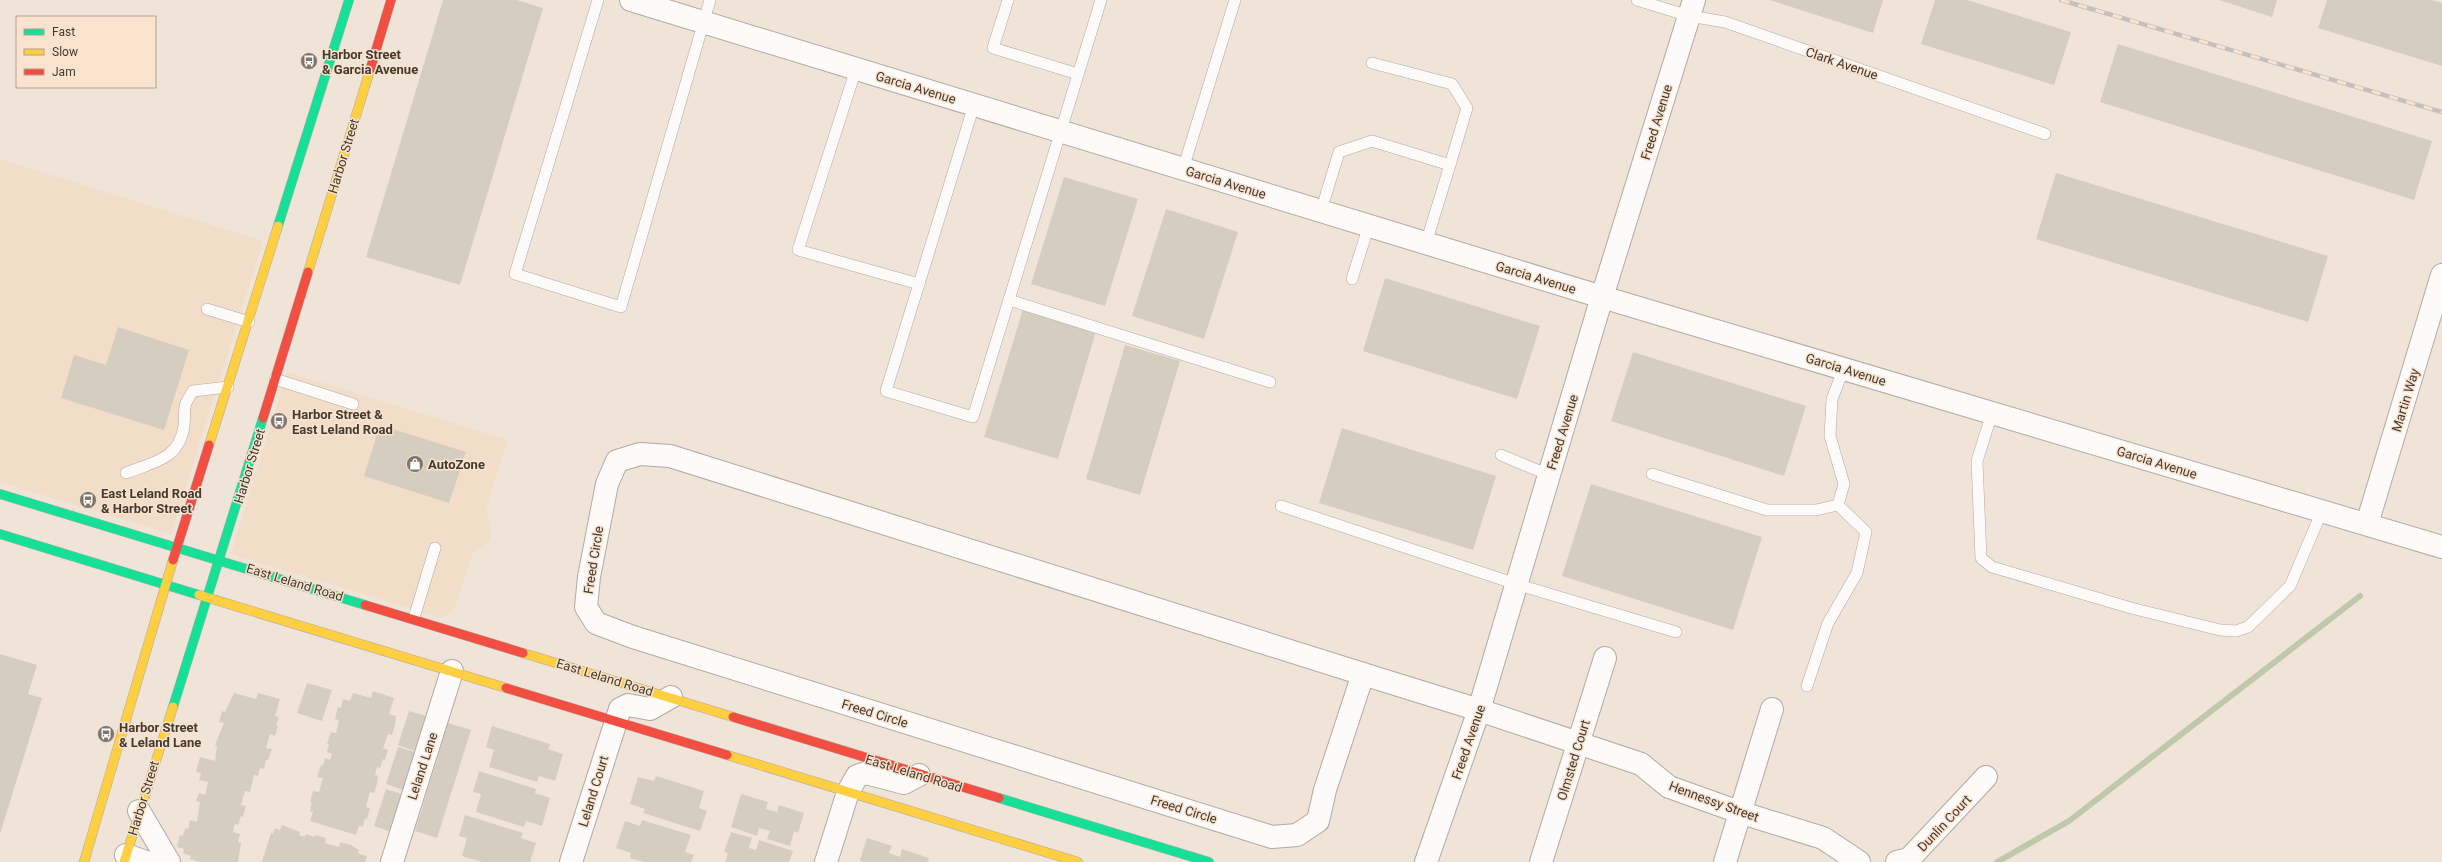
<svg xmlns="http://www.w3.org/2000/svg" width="2442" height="862" font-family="Roboto,sans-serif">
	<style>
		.built { fill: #f2ddc9 }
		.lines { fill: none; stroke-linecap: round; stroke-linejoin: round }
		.stream { stroke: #bfc9aa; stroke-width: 6 }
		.building { fill: #d5cec0 }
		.lane-casing { stroke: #b2a9a0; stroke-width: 12 }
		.street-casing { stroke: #b2a9a0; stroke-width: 24 }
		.fast-casing { stroke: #b2a9a0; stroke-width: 10 }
		.slow-casing { stroke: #b2a9a0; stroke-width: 10 }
		.jam-casing { stroke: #b2a9a0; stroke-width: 10 }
		.lane { stroke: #fdfbf9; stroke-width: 11 }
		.street { stroke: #fdfbf9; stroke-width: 22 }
		.fast { stroke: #16e098; stroke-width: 9 }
		.slow { stroke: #ffcf43; stroke-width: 9 }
		.jam { stroke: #f24e42; stroke-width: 9 }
		.rail-casing { stroke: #c3c0be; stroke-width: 4.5 }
		.rail { stroke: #fae3ce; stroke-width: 3; stroke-dasharray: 9; stroke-linecap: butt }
		.labels { text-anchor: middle; stroke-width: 3; stroke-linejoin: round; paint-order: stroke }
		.poi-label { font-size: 13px; font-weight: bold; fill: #423931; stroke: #fae3ce; text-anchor: start }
		.street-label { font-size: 13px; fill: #423931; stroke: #fae3ce }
	</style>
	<rect width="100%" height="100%" fill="#f0e4d8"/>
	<g class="built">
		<path d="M0,159L263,241L171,534L0,482Z"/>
		<path d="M287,372L508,440L486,508L491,534L489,542L473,553L454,610L442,618L231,554Z"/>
	</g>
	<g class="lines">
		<path class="stream" d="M1997,862L2069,821L2360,596"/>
	</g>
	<g class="building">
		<path d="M443,0H517L543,8L460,285L366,257Z"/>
		<path d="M1769,0H1883L1873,33Z"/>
		<path d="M1935,0H1967L2071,32L2054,85L1921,44Z"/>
		<path d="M2219,0H2277L2272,17Z"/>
		<path d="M2327,0H2432L2442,3V66L2318,28Z"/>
		<path d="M2118,44L2432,141L2414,200L2100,102Z"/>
		<path d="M2056,173L2328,256L2308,322L2036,239Z"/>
		<path d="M1064,177L1138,199L1105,306L1031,284Z"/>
		<path d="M1166,209L1238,232L1204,339L1132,316Z"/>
		<path d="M1385,278L1540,326L1517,399L1363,351Z"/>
		<path d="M1024,306L1097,328L1058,459L984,437Z"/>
		<path d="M118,327L189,350L164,430L61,398L74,355L106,365Z"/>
		<path d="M1125,345L1180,361L1140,495L1086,479Z"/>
		<path d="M1633,352L1806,406L1784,476L1611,421Z"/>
		<path d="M380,425L466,452L449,503L364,476Z"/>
		<path d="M1342,428L1496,476L1473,550L1319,503Z"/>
		<path d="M1591,484L1762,537L1733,630L1562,576Z"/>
		<path d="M0,654L37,665L28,694L42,698L0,834Z"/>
		<path d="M307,683L332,690L322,721L297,713Z"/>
		<path d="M373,691L394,698L389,714L396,716L395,725L392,735L388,734L383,748L388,750L385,760L383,759L380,768L377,767L375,775L378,776L377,784L374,793L370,792L366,807L370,808L367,819L365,818L363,827L359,826L356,835L310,821L313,812L310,811L312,802H310L313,791L319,792L323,778L317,777L321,765L323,766L325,758L330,760L332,754L327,752L329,744H327L331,732L336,733L339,721L335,719L338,707L341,708L343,699L350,701L353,693L371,698Z"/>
		<path d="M234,693L256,699L258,693L280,699L275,716L279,717L276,725L278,726L275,736L270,734L266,748L272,749L268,760H266L264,769L260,768L258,776L254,775L250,792L245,791L241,805L246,806L243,817L241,816L238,825L235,824L233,832L240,834L238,842L241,843L238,862H200L190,859L191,856L183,853L184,849L177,847L180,835L183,836L185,828L188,829L190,820L197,822L200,802L196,801L199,793L205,795L208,782L199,780L201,773L196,772L200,757L215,761L217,746L215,745L224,723L219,722L222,711L225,712Z"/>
		<path d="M409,711L426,716L415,751L398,745Z"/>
		<path d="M448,723L471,730L437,838L415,831Z"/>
		<path d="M492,726L550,744L548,749L563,754L555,781L539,776L537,782L489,767L494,750L486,747Z"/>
		<path d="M398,747L415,752L403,790L386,784Z"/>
		<path d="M479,771L536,789L535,793L550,798L542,826L526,821L524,827L476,812L481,794L473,792Z"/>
		<path d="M656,776L704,791L699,808L707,811L700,831L643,813L645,809L630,804L638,777L654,781Z"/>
		<path d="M386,789L402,794L391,832L374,826Z"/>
		<path d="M741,794L768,802L766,809L777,812L779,805L804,813L798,833L794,831L790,846L767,839L770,831L759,828L757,836L731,827Z"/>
		<path d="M465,815L523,833L521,838L536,843L530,862H482L462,856L467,838L459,836Z"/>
		<path d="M642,820L691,835L685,852L694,855L691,862H644L630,858L631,853L616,848L625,821L640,826Z"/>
		<path d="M282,825L300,832L299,835L305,837L306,834L315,837V835L326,838L325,843L339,847L340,842L351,845L359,850L358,853L367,856L365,862H262L271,833L273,834L275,828L280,830Z"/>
		<path d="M731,832L752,838L749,848L756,850L759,840L793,851L789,862H725L728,853L724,852Z"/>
		<path d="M867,838L892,846L889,853L900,857L902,849L929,858L928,862H863L860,860Z"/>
	</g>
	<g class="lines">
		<g class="lane-casing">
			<g id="lane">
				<path d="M598,0L515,274L621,307L710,0"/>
				<path d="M1008,0L993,48L1078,74"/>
				<path d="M1637,0L1689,16L1725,22L2045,134"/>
				<path d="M1372,63L1452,84L1467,108L1450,165"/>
				<path d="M856,69L798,250L919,284"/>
				<path d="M974,105L886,391L973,417L1101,0"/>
				<path d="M1183,169L1235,0"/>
				<path d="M1321,211L1339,152L1372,141L1450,165L1426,243"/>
				<path d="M1352,279L1369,225"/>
				<path d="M1009,300L1270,382"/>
				<path d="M207,309L249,322"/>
				<path d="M275,379L353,404"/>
				<path d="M1992,413L1977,461L1981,558L1992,567L2131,608L2220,630L2236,631L2248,627L2290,586L2322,511"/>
				<path d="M1501,455L1549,475"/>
				<path d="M126,473C153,462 179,460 184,426C186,406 181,409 193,391L228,387"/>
				<path d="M1652,474L1767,510H1816L1838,505L1844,484L1830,436L1832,399L1844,368"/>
				<path d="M1281,506L1516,584L1676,632"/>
				<path d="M414,618L435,548"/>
				<path d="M1807,686L1828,623L1857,573L1866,532L1838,505"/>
			</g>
		</g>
		<g class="street-casing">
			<g id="street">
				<path d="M631,0L1602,297L2442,547"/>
				<path d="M640,454L670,456L1363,674L1325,790L1318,821L1297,835L1272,837L633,637L596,623L586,607L589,577L607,484L617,461Z"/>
				<path d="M2367,524L2442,275"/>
				<path d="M1363,674L1479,710L1641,764L1669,787L1742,813L1823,838L1859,862"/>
				<path d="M139,811L169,862"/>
				<path d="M126,855L146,862"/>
				<path d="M392,862L452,671"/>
				<path d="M571,862L620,709L628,705L650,709L671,697"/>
				<path d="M826,862L848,792L857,776L866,773L904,783L919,775"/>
				<path d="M1426,862L1479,710L1602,297L1694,0"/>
				<path d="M1541,862L1605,658"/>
				<path d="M1725,862L1772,709"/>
				<path d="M1897,862L1909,859L1986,777"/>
			</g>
		</g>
		<g class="fast-casing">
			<g id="fast">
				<path d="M278,226L349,0"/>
				<path d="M0,494L365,605"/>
				<path d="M0,534L199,595"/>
				<path d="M173,707L263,418"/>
				<path d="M999,798L1209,862"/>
			</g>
		</g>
		<g class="slow-casing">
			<g id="slow">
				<path d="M308,272L370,70"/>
				<path d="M209,445L278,226"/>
				<path d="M199,595L506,688"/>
				<path d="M523,653L733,717"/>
				<path d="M727,755L1078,862"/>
				<path d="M84,862L173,560"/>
				<path d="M124,862L173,707"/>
			</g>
		</g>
		<g class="jam-casing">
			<g id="jam">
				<path d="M370,70L391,0"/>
				<path d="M263,418L308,272"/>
				<path d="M173,560L209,445"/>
				<path d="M365,605L523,653"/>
				<path d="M506,688L727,755"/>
				<path d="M733,717L999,798"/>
			</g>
		</g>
		<use href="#lane" class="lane"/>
		<use href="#street" class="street"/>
		<use href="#fast" class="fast"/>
		<use href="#slow" class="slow"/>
		<use href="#jam" class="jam"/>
		<g class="rail-casing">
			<path id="rail" d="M2061,0L2442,112"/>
		</g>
		<use href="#rail" class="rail"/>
	</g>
	<defs>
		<g id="bus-disc" transform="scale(0.9)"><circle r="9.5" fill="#7f756b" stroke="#fae3ce"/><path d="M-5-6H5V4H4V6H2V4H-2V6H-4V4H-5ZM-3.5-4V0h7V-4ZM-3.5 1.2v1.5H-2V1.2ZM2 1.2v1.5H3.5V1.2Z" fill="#fff"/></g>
		<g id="shop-disc" transform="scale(0.9)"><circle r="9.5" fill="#7f756b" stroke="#fae3ce"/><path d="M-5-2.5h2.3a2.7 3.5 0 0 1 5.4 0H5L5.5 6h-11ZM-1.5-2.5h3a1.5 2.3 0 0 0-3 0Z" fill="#fff"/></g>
	</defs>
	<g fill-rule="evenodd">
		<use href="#bus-disc" x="309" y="61"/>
		<use href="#bus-disc" x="279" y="421"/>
		<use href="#shop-disc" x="415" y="464"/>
		<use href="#bus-disc" x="88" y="500"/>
		<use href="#bus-disc" x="106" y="734"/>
	</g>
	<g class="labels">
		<g class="poi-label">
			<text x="322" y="59">Harbor Street<tspan x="322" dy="15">&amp; Garcia Avenue</tspan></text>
			<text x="292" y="419">Harbor Street &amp;<tspan x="292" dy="15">East Leland Road</tspan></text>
			<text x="428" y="469">AutoZone</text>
			<text x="101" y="498">East Leland Road<tspan x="101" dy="15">&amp; Harbor Street</tspan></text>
			<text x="119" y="732">Harbor Street<tspan x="119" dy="15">&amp; Leland Lane</tspan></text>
		</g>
		<g class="street-label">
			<text transform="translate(1842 63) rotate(19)" y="5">Clark Avenue</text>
			<text transform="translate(916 87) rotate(17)" y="5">Garcia Avenue</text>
			<text transform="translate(1656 122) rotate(-73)" y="5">Freed Avenue</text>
			<text transform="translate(343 156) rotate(-73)" y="5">Harbor Street</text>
			<text transform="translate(1226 182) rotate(17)" y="5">Garcia Avenue</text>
			<text transform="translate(1536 277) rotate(17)" y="5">Garcia Avenue</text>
			<text transform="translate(1846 369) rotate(17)" y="5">Garcia Avenue</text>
			<text transform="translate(2405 400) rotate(-73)" y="5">Martin Way</text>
			<text transform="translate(1562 432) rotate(-73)" y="5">Freed Avenue</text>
			<text transform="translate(2157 462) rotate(17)" y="5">Garcia Avenue</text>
			<text transform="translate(249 466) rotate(-73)" y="5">Harbor Street</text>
			<text transform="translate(593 560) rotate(-81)" y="5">Freed Circle</text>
			<text transform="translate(295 582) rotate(17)" y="5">East Leland Road</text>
			<text transform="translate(605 677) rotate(17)" y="5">East Leland Road</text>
			<text transform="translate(875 713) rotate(17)" y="5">Freed Circle</text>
			<text transform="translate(1468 742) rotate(-71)" y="5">Freed Avenue</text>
			<text transform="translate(1573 760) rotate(-73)" y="5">Olmsted Court</text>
			<text transform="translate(422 766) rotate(-72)" y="5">Leland Lane</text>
			<text transform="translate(914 773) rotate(17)" y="5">East Leland Road</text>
			<text transform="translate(593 791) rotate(-73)" y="5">Leland Court</text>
			<text transform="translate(143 798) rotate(-73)" y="5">Harbor Street</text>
			<text transform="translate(1714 801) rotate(20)" y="5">Hennessy Street</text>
			<text transform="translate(1184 809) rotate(17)" y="5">Freed Circle</text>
			<text transform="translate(1944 823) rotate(-47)" y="5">Dunlin Court</text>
		</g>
	</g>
	<rect x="16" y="16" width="140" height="72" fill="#fae3ce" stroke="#b09f8f"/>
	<rect x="24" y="29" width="20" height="6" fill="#16e098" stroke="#b09f8f"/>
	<text x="52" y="36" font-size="12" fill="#423931">Fast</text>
	<rect x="24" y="49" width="20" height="6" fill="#ffcf43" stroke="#b09f8f"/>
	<text x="52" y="56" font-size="12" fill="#423931">Slow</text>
	<rect x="24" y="69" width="20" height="6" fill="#f24e42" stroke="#b09f8f"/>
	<text x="52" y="76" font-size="12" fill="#423931">Jam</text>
</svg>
